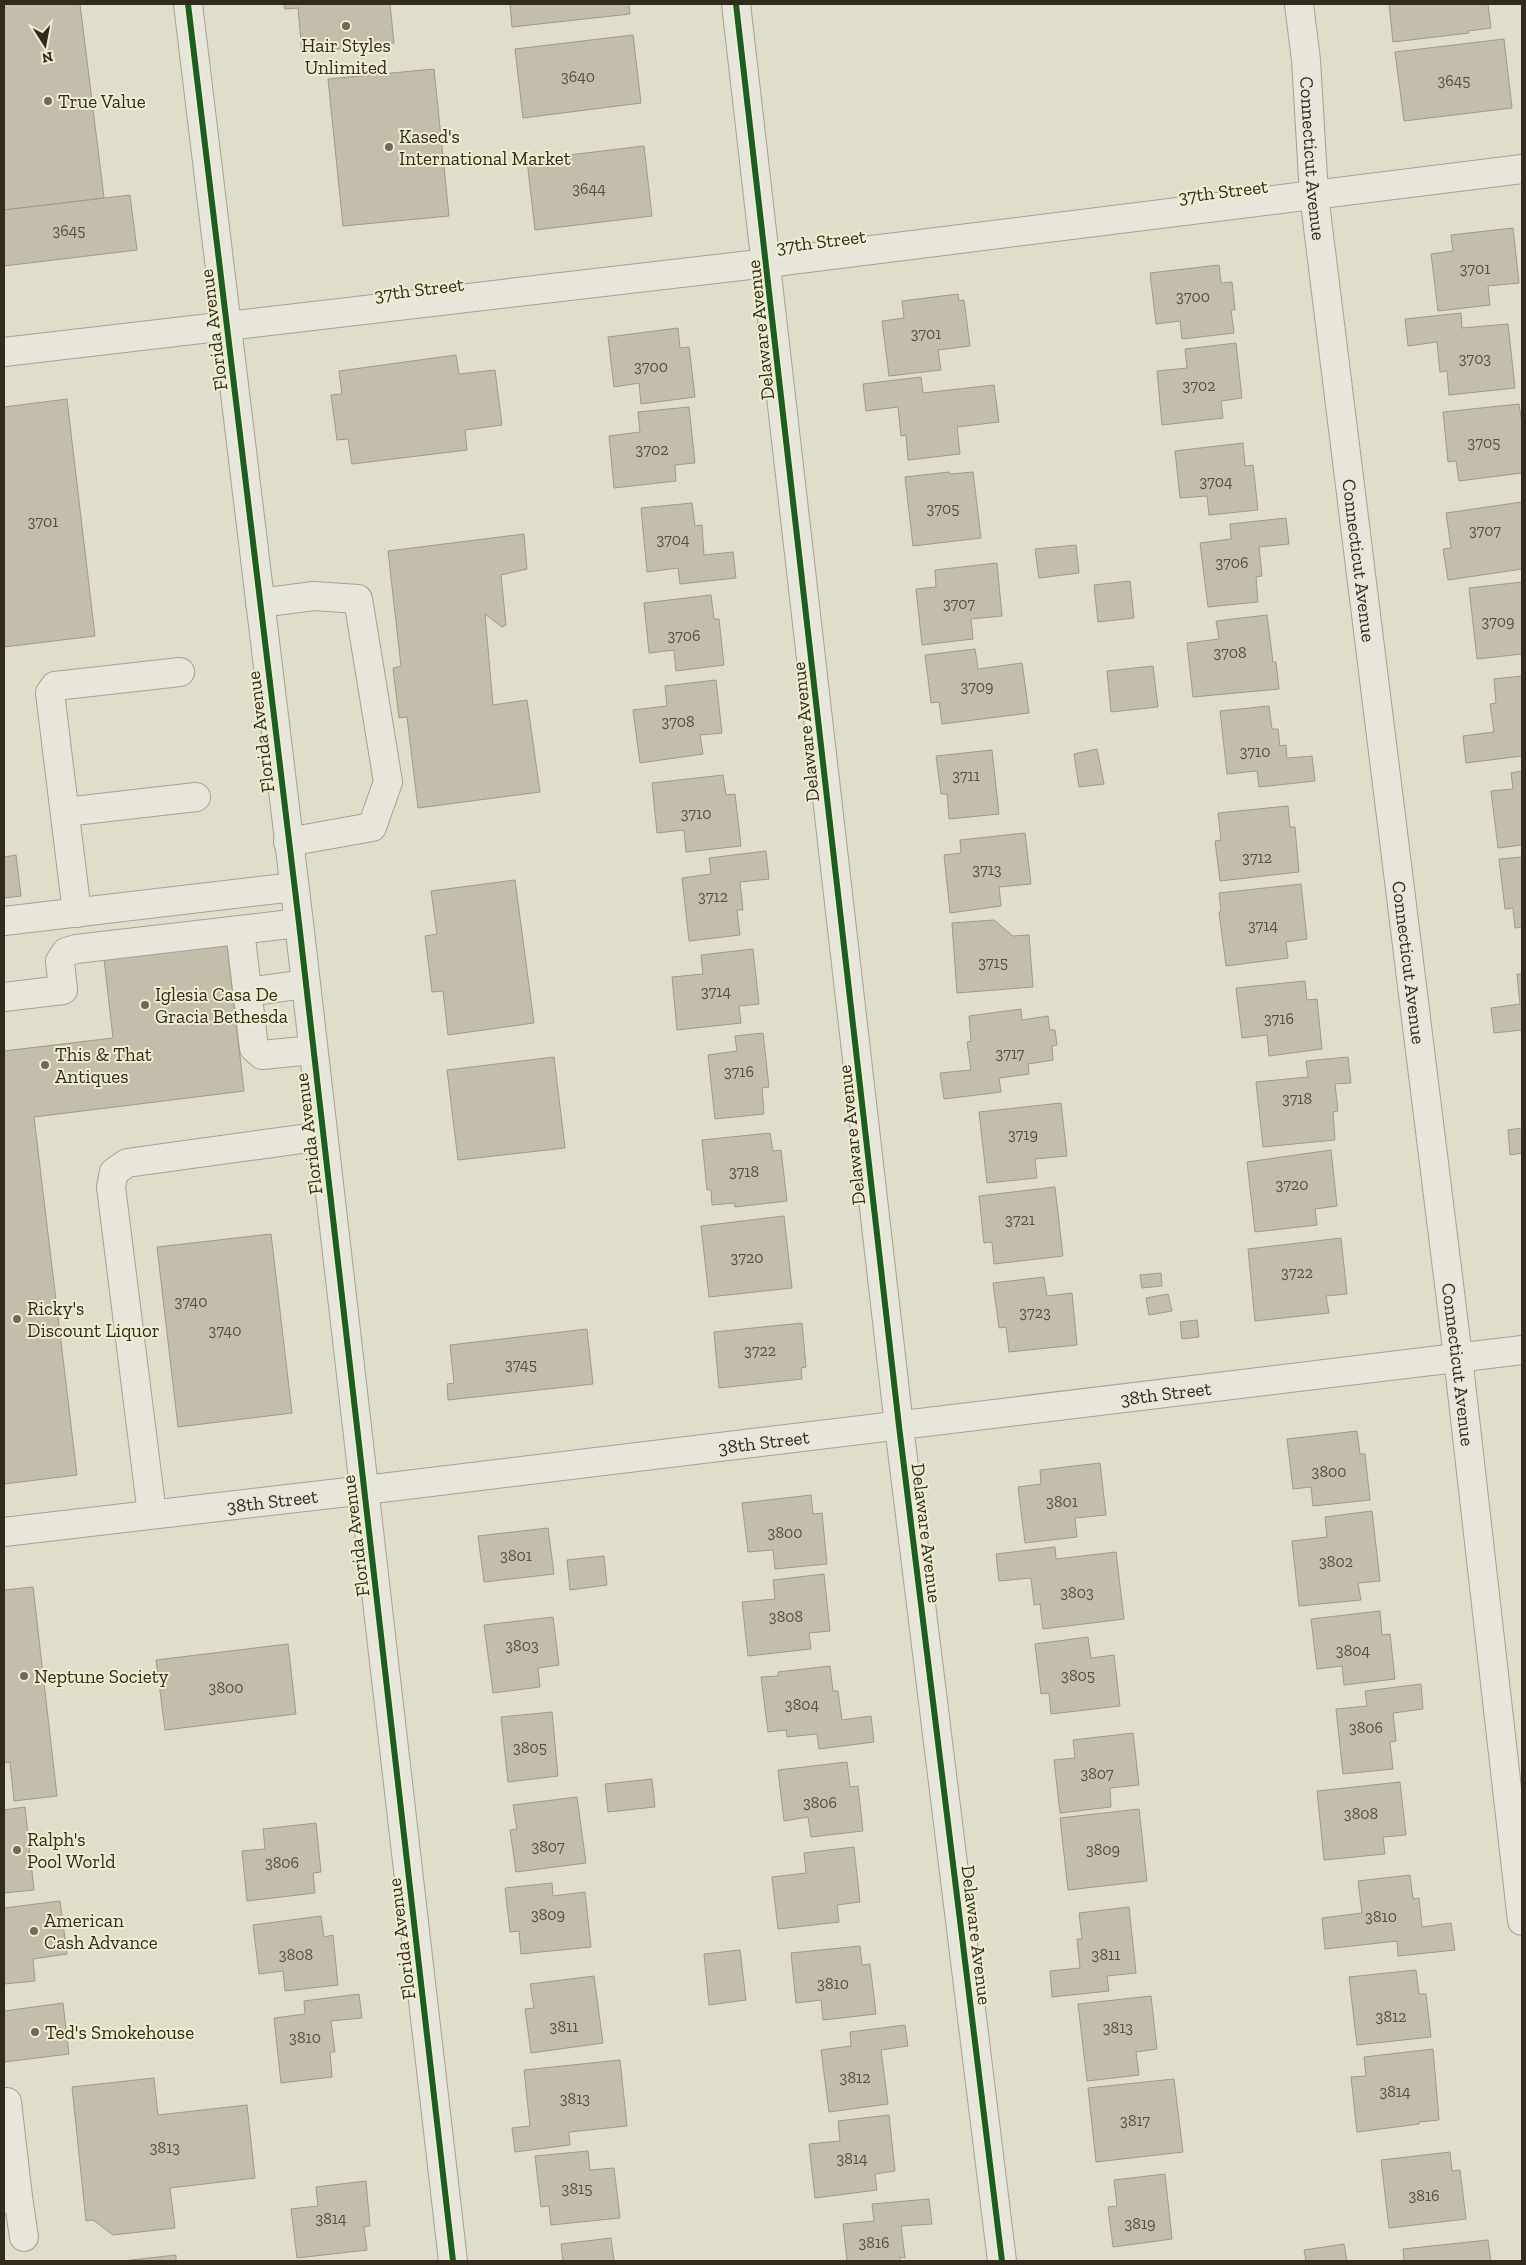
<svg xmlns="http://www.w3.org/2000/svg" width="1526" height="2265" font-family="'Zilla Slab',serif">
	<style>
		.building { fill: #c3bdac; stroke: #9f998a }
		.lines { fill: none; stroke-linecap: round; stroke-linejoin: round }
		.minor-casing { stroke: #a4a194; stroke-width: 30 }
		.minor { stroke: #e8e6db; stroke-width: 28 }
		.cycleway-casing { stroke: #f0eed0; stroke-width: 9 }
		.cycleway { stroke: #1b5e20; stroke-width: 6 }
		.poi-dot { fill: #6e695a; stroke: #f0eed0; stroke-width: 2 }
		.labels { text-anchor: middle; stroke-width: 4; stroke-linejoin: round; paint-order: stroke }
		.number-label { font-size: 16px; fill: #565041 }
		.poi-label { font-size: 19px; fill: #312b1d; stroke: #f0eed0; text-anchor: start }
		.street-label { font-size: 19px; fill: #312b1d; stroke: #f0eed0 }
	</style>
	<rect width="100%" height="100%" fill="#e0ddca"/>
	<g class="building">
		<path d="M4,4H80L104,198L4,210Z"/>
		<path d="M284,4H390L394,43L302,53L298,8L285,9Z"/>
		<path d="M510,4H629L630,14L512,27Z"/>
		<path d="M1389,4H1488L1491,28L1468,31L1469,33L1393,42Z"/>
		<path d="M633,35L641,103L523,118L515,49Z"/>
		<path d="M1504,39L1512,108L1404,121L1395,52Z"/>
		<path d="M434,69L449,216L343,226L328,79Z"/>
		<path d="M644,146L652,216L535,230L527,160Z"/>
		<path d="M130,195L137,250L4,266V210Z"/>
		<path d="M1513,228L1519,283L1488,286L1490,305L1438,311L1431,254L1453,251L1451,235Z"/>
		<path d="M1219,265L1221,283L1232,282L1235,310H1231L1234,333L1182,339L1180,321L1156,324L1150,273Z"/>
		<path d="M958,294L959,301L964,300L970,346L938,350L941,370L889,376L882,321L904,318L902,301Z"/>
		<path d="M1461,313L1462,328L1508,324L1515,388L1449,395L1447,371L1440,372L1437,342L1408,346L1405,319Z"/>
		<path d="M678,328L680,348L689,347L695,397L641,404L639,383L614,387L608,337Z"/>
		<path d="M1236,343L1242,398L1221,401L1223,418L1162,425L1157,371L1187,368L1185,349Z"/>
		<path d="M456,355L459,374L495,370L502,425L465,430L467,450L352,464L348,439L337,440L331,395L342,394L339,371Z"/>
		<path d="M921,377L923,393L994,385L999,422L957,427L960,454L908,460L906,435L901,436L898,407L866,411L863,384Z"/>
		<path d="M67,399L95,636L4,647V407Z"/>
		<path d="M1519,404L1522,423V473L1459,481L1456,461L1448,462L1443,412Z"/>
		<path d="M689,407L695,463L675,465L676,481L614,488L609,436L640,432L638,412Z"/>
		<path d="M1243,443L1245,466L1253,465L1258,510L1209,515L1207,496L1180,498L1175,451Z"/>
		<path d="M949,472L950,474L973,472L981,538L913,546L905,477Z"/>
		<path d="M1522,502V569L1448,580L1443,549L1451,548L1446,513Z"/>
		<path d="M692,503L695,526L702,525L704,555L733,552L736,578L680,584L678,568L647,572L641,508Z"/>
		<path d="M1286,518L1289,544L1259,547L1262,576L1256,577L1258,602L1208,607L1200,543L1231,539L1230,524Z"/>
		<path d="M524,534L527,569L501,575L506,625L502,627L485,614L493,705L527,700L540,792L418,808L407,717L399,718L393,668L401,666L388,551Z"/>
		<path d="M1076,545L1079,573L1039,578L1035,549Z"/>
		<path d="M997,563L1002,616L971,619L973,639L922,645L916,589L936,587L935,570Z"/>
		<path d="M1130,581L1134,618L1098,622L1094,585Z"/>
		<path d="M1522,582V654L1477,659L1469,588Z"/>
		<path d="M711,595L714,619H719L724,665L676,671L674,650L649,653L644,603Z"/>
		<path d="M1267,615L1273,662H1276L1279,689L1193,697L1187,643L1219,639L1216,621Z"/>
		<path d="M975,649L978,669L1022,663L1029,713L942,724L939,702L931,703L925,655Z"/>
		<path d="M1153,666L1158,707L1111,712L1107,671Z"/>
		<path d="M1522,676V756L1466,763L1463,736L1494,732L1490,704L1496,703L1494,679Z"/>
		<path d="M716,680L722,733L700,735L703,754L640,763L633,710L667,706L665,686Z"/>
		<path d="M1269,706L1272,729H1278L1280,746L1286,745L1287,758L1312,756L1315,781L1259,787L1257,771L1227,774L1220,711Z"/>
		<path d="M1097,749L1104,784L1079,787L1074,754Z"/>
		<path d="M992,750L999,814L949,819L947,794H941L936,756Z"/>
		<path d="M1522,771V845L1498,848L1491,791L1513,789L1511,773Z"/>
		<path d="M723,775L726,795L735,794L741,846L686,852L684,830L657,833L652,783Z"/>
		<path d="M1288,806L1290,827H1295L1299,872L1220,881L1215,841L1221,840L1218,813Z"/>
		<path d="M1025,833L1031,884L999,887L1001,906L950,913L944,855L961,853L960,840Z"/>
		<path d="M766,851L769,879L740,882L743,910H737L740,935L689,941L682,878L711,874L709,858Z"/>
		<path d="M16,855L21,896L4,898V857Z"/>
		<path d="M1522,857V927L1515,928L1513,908L1505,909L1499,859Z"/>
		<path d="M515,880L534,1023L448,1035L443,991L432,992L425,936L437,934L431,891Z"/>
		<path d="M1301,884L1307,939L1286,942L1288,958L1226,966L1219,912L1221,911L1219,893Z"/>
		<path d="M994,920L1013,936L1029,935L1033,987L957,993L952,923Z"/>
		<path d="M227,945L244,1091L34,1117L77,1475L4,1484V1051L113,1038L104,959Z"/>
		<path d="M753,949L759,1004L739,1006L741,1023L677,1030L672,977L703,974L701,955Z"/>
		<path d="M1517,974H1522V1030L1494,1033L1491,1008L1520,1004Z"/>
		<path d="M1305,981L1307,1000L1317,999L1322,1049L1269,1056L1267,1035L1242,1038L1236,988Z"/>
		<path d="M1021,1009L1022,1020L1048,1016L1050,1030H1055L1057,1045L1052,1046L1053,1060L1028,1064L1029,1074L999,1078L1001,1092L944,1099L940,1073L971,1070L967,1042L971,1041L969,1016Z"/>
		<path d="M763,1033L769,1087L762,1088L764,1114L715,1119L708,1055L737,1051L735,1036Z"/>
		<path d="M554,1057L565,1148L458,1160L447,1070Z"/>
		<path d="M1348,1057L1351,1083L1335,1084L1338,1111L1333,1112L1335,1140L1263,1147L1256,1082L1308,1077L1306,1061Z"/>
		<path d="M1061,1103L1067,1156L1035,1159L1037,1178L987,1183L979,1112Z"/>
		<path d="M1522,1128V1153L1510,1155L1508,1130Z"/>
		<path d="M770,1133L773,1151L781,1150L787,1201L735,1207L734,1203L712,1205L711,1190H707L702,1140Z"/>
		<path d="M1331,1150L1337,1206L1315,1209L1317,1225L1255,1232L1247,1162Z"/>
		<path d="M1055,1187L1063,1256L994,1264L992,1242L984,1243L979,1196Z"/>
		<path d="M784,1216L792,1288L709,1297L701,1226Z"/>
		<path d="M271,1234L292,1413L178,1427L157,1247Z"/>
		<path d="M1341,1238L1347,1294L1326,1296L1329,1313L1255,1321L1248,1249Z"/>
		<path d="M1161,1273L1162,1286L1142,1288L1140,1275Z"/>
		<path d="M1044,1277L1047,1296L1072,1293L1077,1345L1009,1352L1006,1327L999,1328L993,1283Z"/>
		<path d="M1168,1294L1172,1311L1149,1315L1146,1298Z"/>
		<path d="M1197,1320L1199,1337L1182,1339L1180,1322Z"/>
		<path d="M802,1323L806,1367L801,1368L802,1379L719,1388L714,1332Z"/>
		<path d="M587,1329L593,1384L448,1400L447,1384L454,1383L450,1345Z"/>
		<path d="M1357,1431L1360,1454H1365L1370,1500L1313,1506L1311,1487L1293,1489L1287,1439Z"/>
		<path d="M1100,1463L1106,1515L1075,1518L1077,1537L1025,1543L1018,1487L1041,1484L1040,1470Z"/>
		<path d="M811,1495L813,1514L822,1513L827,1564L775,1569L773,1550L748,1552L742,1503Z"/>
		<path d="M1372,1511L1380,1581L1358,1583L1361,1600L1299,1606L1292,1541L1327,1537L1325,1517Z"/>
		<path d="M548,1528L554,1574L484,1582L478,1536Z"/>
		<path d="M1055,1547L1056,1559L1116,1552L1124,1619L1043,1629L1040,1604L1034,1605L1031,1578L999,1581L996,1554Z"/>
		<path d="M604,1556L607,1585L570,1590L567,1560Z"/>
		<path d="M824,1574L830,1631L809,1633L811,1649L748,1656L742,1602L775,1599L773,1580Z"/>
		<path d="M33,1587L57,1796L14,1801L10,1762L4,1763V1590Z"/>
		<path d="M1380,1611L1382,1635L1390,1634L1395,1679L1344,1685L1342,1666L1317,1669L1311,1619Z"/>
		<path d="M553,1617L559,1665L538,1668L540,1687L493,1693L484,1625Z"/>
		<path d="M1088,1637L1091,1658L1114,1655L1120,1706L1051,1714L1049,1693L1041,1694L1035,1644Z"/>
		<path d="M288,1644L296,1714L165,1730L156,1660Z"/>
		<path d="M830,1666L833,1691H838L842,1720L871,1716L874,1742L819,1749L817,1734L787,1737L786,1730L768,1732L761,1677L778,1676V1672Z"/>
		<path d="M1421,1684L1423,1709L1393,1713L1396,1741L1390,1742L1393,1769L1343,1774L1336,1709L1367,1706L1365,1691Z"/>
		<path d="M552,1712L558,1776L508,1782L501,1717Z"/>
		<path d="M1133,1733L1139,1785L1110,1788L1111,1807L1060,1813L1054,1760L1075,1758L1073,1740Z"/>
		<path d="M847,1762L850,1787L858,1786L863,1831L811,1837L808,1817L784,1821L778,1770Z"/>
		<path d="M652,1779L655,1807L608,1812L605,1784Z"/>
		<path d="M1400,1782L1406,1835L1383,1837L1385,1854L1324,1860L1317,1791Z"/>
		<path d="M577,1797L586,1863L516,1872L510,1830L517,1829L513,1805Z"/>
		<path d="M25,1807L34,1890L4,1893V1810Z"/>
		<path d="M1139,1809L1147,1881L1068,1890L1060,1818Z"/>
		<path d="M316,1823L321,1872L313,1873L315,1893L247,1901L242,1851L265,1849L263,1829Z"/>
		<path d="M854,1847L860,1902L837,1905L839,1922L778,1929L772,1877L806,1873L804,1853Z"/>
		<path d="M1410,1875L1413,1899L1419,1898L1422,1927L1451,1923L1455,1950L1398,1956L1397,1941L1325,1949L1322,1918L1362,1913L1358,1881Z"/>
		<path d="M552,1883L553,1896L585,1892L591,1947L521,1954L519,1931L510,1932L505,1888Z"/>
		<path d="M60,1901L67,1954L33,1959L35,1981L4,1984V1908Z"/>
		<path d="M1129,1907L1136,1973L1107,1976L1109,1991L1052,1997L1050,1971L1080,1968L1077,1939H1082L1079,1913Z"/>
		<path d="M321,1916L324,1937L333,1935L338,1985L285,1991L283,1971L259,1974L253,1925Z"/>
		<path d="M860,1946L862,1965L870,1964L876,2014L823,2020L821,2000L796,2003L791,1953Z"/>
		<path d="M740,1950L746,2000L709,2005L704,1954Z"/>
		<path d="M1416,1970L1419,1994H1426L1431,2037L1357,2045L1349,1977Z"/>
		<path d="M594,1976L603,2043L531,2053L525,2009L534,2008L530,1984Z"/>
		<path d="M359,1994L362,2018L331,2021L335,2052H330L332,2077L281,2083L274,2018L305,2014L304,2001Z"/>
		<path d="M1151,1996L1157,2049L1136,2052L1139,2075L1087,2081L1078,2004Z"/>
		<path d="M63,2003L69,2054L4,2062V2011Z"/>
		<path d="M905,2025L908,2046L881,2050L888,2104L829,2112L821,2050L851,2046L850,2032Z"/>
		<path d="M1433,2049L1439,2120L1419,2122V2124L1357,2132L1351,2077L1366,2076L1364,2057Z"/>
		<path d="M620,2060L627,2126L569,2132L570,2145L515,2152L512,2128L530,2126L524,2070Z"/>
		<path d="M154,2078L158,2115L247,2105L255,2178L170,2188L175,2228L113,2235L93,2220L86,2221L72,2087Z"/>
		<path d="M1174,2079L1183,2152L1096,2162L1088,2088Z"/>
		<path d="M889,2115L895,2171L875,2174L877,2190L815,2198L809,2144L840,2141L838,2121Z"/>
		<path d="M588,2151L590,2170L614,2168L620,2218L551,2225L549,2206L541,2207L535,2156Z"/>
		<path d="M1450,2152L1452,2171L1460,2170L1466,2219L1389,2228L1381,2160Z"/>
		<path d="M1165,2174L1172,2239L1113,2247L1108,2207L1117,2206L1114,2180Z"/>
		<path d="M366,2181L370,2226L364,2227L367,2250L297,2258L291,2209L318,2206L316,2187Z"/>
		<path d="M929,2199L932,2224L901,2226L905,2258L900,2257V2261H847L843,2224L874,2221L872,2204Z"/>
		<path d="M611,2238L614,2261H563L561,2244Z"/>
		<path d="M1488,2240L1491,2261H1404L1403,2249Z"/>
		<path d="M1344,2244L1347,2261H1306L1304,2250Z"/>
		<path d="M176,2255V2261H122Z"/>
	</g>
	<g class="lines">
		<g class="minor-casing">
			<g id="minor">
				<path d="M188,4L299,923L453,2261"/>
				<path d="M736,4L899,1426L1002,2261"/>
				<path id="s1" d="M1299,4L1306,60L1314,195L1458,1357L1522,1921"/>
				<path d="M4,352L767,263L1522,169"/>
				<path d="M260,603L314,596L358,599L388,782L372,827L288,842"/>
				<path d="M65,812L196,797"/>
				<path d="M77,913L50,693L55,686L180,672"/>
				<path d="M4,921L294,887"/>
				<path d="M240,930L254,1048L262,1055L313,1050"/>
				<path d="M247,992L305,984"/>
				<path d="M4,997L63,990L60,961L66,952L76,949L299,923"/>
				<path d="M152,1514L111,1187L114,1172L127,1163L323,1136"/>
				<path id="s2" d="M4,1532L365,1490L1522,1350"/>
				<path d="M7,2102L18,2197"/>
				<path d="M4,2199L18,2197L24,2237"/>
			</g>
		</g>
		<use href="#minor" class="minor"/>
		<g class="cycleway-casing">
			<g id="cycleway">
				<path d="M188,4L299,923L453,2261"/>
				<path d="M736,4L899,1426L1002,2261"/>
			</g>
		</g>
		<use href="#cycleway" class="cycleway"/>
	</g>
	<g class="poi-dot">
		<circle cx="346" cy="26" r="5"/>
		<circle cx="48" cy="101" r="5"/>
		<circle cx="389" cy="147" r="5"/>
		<circle cx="145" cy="1005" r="5"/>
		<circle cx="45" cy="1065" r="5"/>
		<circle cx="17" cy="1319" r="5"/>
		<circle cx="24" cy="1676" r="5"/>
		<circle cx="17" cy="1850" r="5"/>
		<circle cx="34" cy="1931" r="5"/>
		<circle cx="35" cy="2032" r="5"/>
	</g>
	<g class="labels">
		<g class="number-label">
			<text x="578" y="82">3640</text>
			<text x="1454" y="86">3645</text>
			<text x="589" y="194">3644</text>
			<text x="69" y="236">3645</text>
			<text x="1475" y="274">3701</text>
			<text x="1193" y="302">3700</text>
			<text x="926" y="339">3701</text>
			<text x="1475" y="364">3703</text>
			<text x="651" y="372">3700</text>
			<text x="1199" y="391">3702</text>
			<text x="1484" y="448">3705</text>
			<text x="652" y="455">3702</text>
			<text x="1216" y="487">3704</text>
			<text x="943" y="514">3705</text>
			<text x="43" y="527">3701</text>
			<text x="1485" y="536">3707</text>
			<text x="673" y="545">3704</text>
			<text x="1232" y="568">3706</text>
			<text x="959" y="609">3707</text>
			<text x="1498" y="627">3709</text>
			<text x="684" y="641">3706</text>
			<text x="1230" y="658">3708</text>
			<text x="977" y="692">3709</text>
			<text x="678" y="727">3708</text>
			<text x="1255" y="757">3710</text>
			<text x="966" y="781">3711</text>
			<text x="696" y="819">3710</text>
			<text x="1257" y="863">3712</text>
			<text x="987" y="875">3713</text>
			<text x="713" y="902">3712</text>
			<text x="1263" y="931">3714</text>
			<text x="993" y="968">3715</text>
			<text x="716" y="997">3714</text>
			<text x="1279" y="1024">3716</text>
			<text x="1010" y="1059">3717</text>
			<text x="739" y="1077">3716</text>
			<text x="1297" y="1104">3718</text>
			<text x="1023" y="1140">3719</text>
			<text x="744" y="1177">3718</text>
			<text x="1292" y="1190">3720</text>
			<text x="1020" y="1225">3721</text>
			<text x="747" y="1263">3720</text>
			<text x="1297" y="1278">3722</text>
			<text x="191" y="1307">3740</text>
			<text x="1035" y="1318">3723</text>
			<text x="225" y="1336">3740</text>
			<text x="760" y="1356">3722</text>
			<text x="521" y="1370">3745</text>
			<text x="1329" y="1477">3800</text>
			<text x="1062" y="1507">3801</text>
			<text x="785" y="1538">3800</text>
			<text x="516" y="1561">3801</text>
			<text x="1336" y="1567">3802</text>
			<text x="1077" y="1598">3803</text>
			<text x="786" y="1622">3808</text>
			<text x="522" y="1651">3803</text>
			<text x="1353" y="1656">3804</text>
			<text x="1078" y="1681">3805</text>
			<text x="226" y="1693">3800</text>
			<text x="802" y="1710">3804</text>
			<text x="1366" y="1733">3806</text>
			<text x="530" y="1753">3805</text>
			<text x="1097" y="1779">3807</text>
			<text x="820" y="1808">3806</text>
			<text x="1361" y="1819">3808</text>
			<text x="548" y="1852">3807</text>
			<text x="1103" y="1855">3809</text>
			<text x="282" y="1868">3806</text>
			<text x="548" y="1920">3809</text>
			<text x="1381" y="1922">3810</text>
			<text x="296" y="1960">3808</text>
			<text x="1106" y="1960">3811</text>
			<text x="833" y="1989">3810</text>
			<text x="1391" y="2022">3812</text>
			<text x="564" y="2032">3811</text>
			<text x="1118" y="2033">3813</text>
			<text x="305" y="2043">3810</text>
			<text x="855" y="2083">3812</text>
			<text x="1395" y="2097">3814</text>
			<text x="575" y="2104">3813</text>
			<text x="1135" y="2126">3817</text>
			<text x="165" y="2153">3813</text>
			<text x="852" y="2164">3814</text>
			<text x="577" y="2194">3815</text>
			<text x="1424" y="2201">3816</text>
			<text x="331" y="2224">3814</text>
			<text x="1140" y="2229">3819</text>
			<text x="874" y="2248">3816</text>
		</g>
		<g class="poi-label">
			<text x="346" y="52" text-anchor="middle">Hair Styles<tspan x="346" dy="22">Unlimited</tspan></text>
			<text x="58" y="108">True Value</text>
			<text x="399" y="143">Kased's<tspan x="399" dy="22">International Market</tspan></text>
			<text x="155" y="1001">Iglesia Casa De<tspan x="155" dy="22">Gracia Bethesda</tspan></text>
			<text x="55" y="1061">This &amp; That<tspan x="55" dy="22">Antiques</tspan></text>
			<text x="27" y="1315">Ricky's<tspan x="27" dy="22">Discount Liquor</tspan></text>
			<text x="34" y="1683">Neptune Society</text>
			<text x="27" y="1846">Ralph's<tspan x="27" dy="22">Pool World</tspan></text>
			<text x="44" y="1927">American<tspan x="44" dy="22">Cash Advance</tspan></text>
			<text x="45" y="2039">Ted's Smokehouse</text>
		</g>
		<g class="street-label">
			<text dy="7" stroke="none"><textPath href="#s1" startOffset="155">Connecticut Avenue</textPath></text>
			<text transform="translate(1223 191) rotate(-7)" y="7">37th Street</text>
			<text transform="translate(821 241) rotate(-7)" y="7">37th Street</text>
			<text transform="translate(419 289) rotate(-7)" y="7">37th Street</text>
			<text transform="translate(213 330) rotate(-97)" y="7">Florida Avenue</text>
			<text transform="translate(760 330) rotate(-96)" y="7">Delaware Avenue</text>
			<text dy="7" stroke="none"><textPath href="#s1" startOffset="560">Connecticut Avenue</textPath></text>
			<text transform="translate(260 732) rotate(-97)" y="7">Florida Avenue</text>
			<text transform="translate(805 732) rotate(-96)" y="7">Delaware Avenue</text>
			<text dy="7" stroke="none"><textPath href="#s1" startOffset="965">Connecticut Avenue</textPath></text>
			<text transform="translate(308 1134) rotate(-97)" y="7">Florida Avenue</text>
			<text transform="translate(851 1135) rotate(-96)" y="7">Delaware Avenue</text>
			<text dy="7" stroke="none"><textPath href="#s1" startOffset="1370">Connecticut Avenue</textPath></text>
			<text dy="7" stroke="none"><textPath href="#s2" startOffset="1170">38th Street</textPath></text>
			<text dy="7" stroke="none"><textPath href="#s2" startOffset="765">38th Street</textPath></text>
			<text dy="7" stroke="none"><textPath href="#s2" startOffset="270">38th Street</textPath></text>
			<text transform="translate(927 1533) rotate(83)" y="7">Delaware Avenue</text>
			<text transform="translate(355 1536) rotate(-97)" y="7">Florida Avenue</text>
			<text transform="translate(977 1935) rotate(83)" y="7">Delaware Avenue</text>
			<text transform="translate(401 1939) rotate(-97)" y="7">Florida Avenue</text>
		</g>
	</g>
	<rect width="1526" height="2265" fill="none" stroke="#312b1d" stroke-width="10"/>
	<g transform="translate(45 45) rotate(169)" stroke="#f0eed0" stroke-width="4" paint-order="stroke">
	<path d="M0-4L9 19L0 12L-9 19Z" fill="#312b1d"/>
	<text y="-8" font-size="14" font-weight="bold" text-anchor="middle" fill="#312b1d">N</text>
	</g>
</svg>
